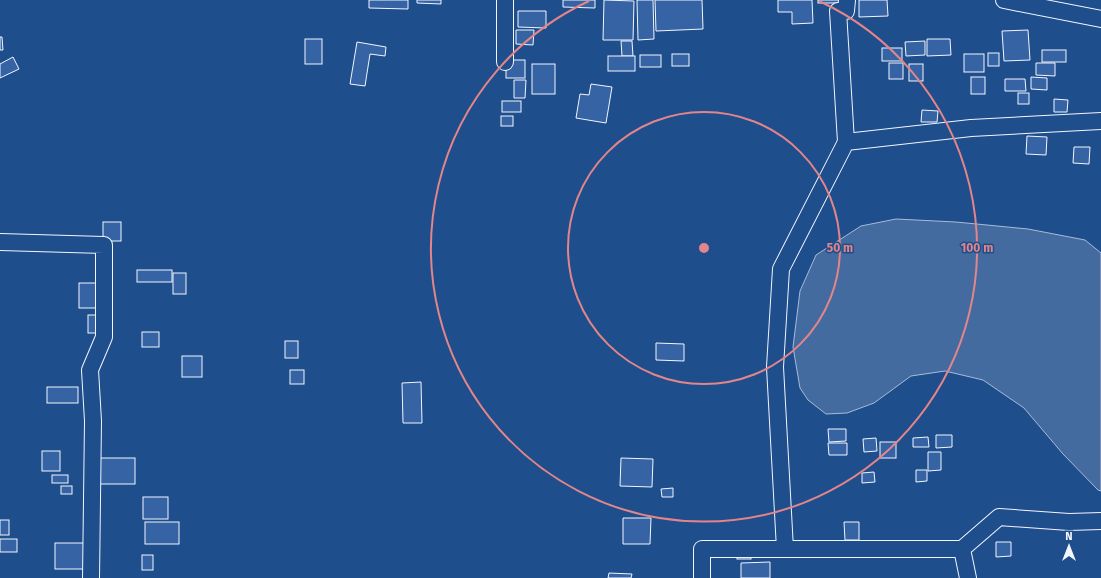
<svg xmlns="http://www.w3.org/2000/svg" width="1101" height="578" font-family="'Fira Sans',sans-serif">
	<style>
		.water { fill: #446ba0; stroke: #a8bbd7 }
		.building { fill: #3563a3; stroke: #f2f6ff }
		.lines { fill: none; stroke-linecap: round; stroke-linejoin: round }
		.street-casing { stroke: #f2f6ff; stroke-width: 18 }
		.street { stroke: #1f4e8c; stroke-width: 16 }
		.ring { fill: none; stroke: #e38589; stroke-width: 2 }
		.centre { fill: #e38589; stroke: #1f4e8c; stroke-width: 2 }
		.ring-label { font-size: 12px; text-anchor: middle; font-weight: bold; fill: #e38589; stroke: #1f4e8c; stroke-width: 3; stroke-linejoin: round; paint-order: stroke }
	</style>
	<rect width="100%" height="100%" fill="#1f4e8c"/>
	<path class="water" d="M896,219L956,222L1028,229L1085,240L1101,253V491L1098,490L1063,454L1024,408L983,380L945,371L911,376L874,403L847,413L826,414L808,400L800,388L793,347L800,291L816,255L861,226Z"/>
	<g class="building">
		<path d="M369,0H408V9L369,8Z"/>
		<path d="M417,0H441V4L417,3Z"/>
		<path d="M563,0H595V8L563,7Z"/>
		<path d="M604,0L634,1L633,40H603Z"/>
		<path d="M637,0H653L654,39L638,40Z"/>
		<path d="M655,0H702L703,29L656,31Z"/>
		<path d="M778,0H812L813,23L792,24V12H778Z"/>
		<rect x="818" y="0" width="21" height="3"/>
		<path d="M859,0H887L888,16L859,17Z"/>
		<path d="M518,11H546V28L518,27Z"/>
		<path d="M516,30H534L533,45L516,44Z"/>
		<path d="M1028,30L1030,60L1004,61L1002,31Z"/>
		<path d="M0,37H2L3,50H0Z"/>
		<rect x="305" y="39" width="17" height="25"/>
		<path d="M927,39H950L951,55L927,56Z"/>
		<path d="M621,41H632L633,56H622Z"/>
		<path d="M925,41V55L906,56L905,42Z"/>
		<path d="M357,42L386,47L385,56L370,54L365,86L350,84Z"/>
		<rect x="882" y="48" width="20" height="13"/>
		<rect x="1042" y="50" width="24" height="12"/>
		<rect x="988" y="53" width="11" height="13"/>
		<rect x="672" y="54" width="17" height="12"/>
		<rect x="964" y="54" width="20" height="18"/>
		<rect x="640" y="55" width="21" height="12"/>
		<rect x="608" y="56" width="27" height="15"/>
		<path d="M13,57L19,69L0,78V64Z"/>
		<rect x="506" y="60" width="19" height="18"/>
		<rect x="889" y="63" width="14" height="16"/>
		<path d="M1036,63H1055V76L1036,75Z"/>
		<rect x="532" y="64" width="23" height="30"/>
		<rect x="909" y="64" width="14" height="17"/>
		<rect x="971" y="77" width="14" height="17"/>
		<path d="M1031,77L1047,78V90L1031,89Z"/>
		<path d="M1005,79H1025L1026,91H1005Z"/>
		<path d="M514,80H526L525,98H514Z"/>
		<path d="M591,84L612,87L606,123L576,118L580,94L589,95Z"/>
		<rect x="1018" y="93" width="11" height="11"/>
		<path d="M1054,99L1068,100L1067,112H1054Z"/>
		<rect x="502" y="101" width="19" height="11"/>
		<path d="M922,110L938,111L937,122H921Z"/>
		<rect x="501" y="116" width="12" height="10"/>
		<path d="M1027,136L1047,137L1046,155L1026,154Z"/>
		<path d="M1074,147H1090L1089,164L1073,163Z"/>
		<rect x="103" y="222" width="18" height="19"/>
		<rect x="137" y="270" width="35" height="12"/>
		<rect x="173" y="273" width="13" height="21"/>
		<rect x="79" y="283" width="20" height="25"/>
		<rect x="88" y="315" width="12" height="18"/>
		<rect x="142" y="332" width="17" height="15"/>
		<rect x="285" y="341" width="13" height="17"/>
		<path d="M656,343L684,344V361L656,360Z"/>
		<rect x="182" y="356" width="20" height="21"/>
		<rect x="290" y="370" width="14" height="14"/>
		<path d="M421,382L422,423H403L402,383Z"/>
		<rect x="47" y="387" width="31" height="16"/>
		<path d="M828,429H846V441L829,442Z"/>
		<path d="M936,435H952V447L936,448Z"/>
		<path d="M928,437L929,447H913V438Z"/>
		<path d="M876,438L877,451L864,452L863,439Z"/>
		<rect x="880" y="442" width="16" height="16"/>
		<path d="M828,443H847V455H829Z"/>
		<rect x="42" y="451" width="18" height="20"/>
		<path d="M928,452H941V470L928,471Z"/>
		<rect x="95" y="458" width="40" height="26"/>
		<path d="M621,458L653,459L652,487L620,486Z"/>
		<path d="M916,470H927V481L916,482Z"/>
		<path d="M874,472L875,482L862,483V473Z"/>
		<rect x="52" y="475" width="16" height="8"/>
		<rect x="61" y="486" width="11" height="8"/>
		<path d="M673,488V497H662L661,489Z"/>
		<rect x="143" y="497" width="25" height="22"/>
		<path d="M623,518H651L650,544H623Z"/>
		<rect x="0" y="520" width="9" height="15"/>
		<rect x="145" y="522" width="34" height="22"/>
		<path d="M844,522H859V540H845Z"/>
		<rect x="0" y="539" width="17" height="13"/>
		<path d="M996,542H1011V556L996,557Z"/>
		<rect x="55" y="543" width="29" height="26"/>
		<rect x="737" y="551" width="14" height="8"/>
		<rect x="142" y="555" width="11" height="15"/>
		<path d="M770,562V578H741V563Z"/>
		<path d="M609,573L632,574L631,578H608Z"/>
	</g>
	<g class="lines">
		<g class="street-casing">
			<g id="street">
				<path d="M505,0V62"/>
				<path d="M1004,0L1101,19"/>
				<path d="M846,142L838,11H846L847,0"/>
				<path d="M0,242L104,245V337L90,370L93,421L91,578"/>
				<path d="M785,549L775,367L781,269L846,142L971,128L1101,121"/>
				<path d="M702,578V549H962"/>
				<path d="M968,578L962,549L999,517L1069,522L1101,521"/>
			</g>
		</g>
		<use href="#street" class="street"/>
	</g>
	<g class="ring">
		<circle cx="704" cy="248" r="136"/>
		<path d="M819 1A273 273 0 1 1 589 1"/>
	</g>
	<circle cx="704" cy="248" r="6" class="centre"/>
	<g class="ring-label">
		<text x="840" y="252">50 m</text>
		<text x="977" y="252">100 m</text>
	</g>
	<g transform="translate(1069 546)" stroke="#1f4e8c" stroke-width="3" paint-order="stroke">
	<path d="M0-3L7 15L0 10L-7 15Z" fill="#f2f6ff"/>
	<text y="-6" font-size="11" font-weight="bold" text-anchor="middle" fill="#f2f6ff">N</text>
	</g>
</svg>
